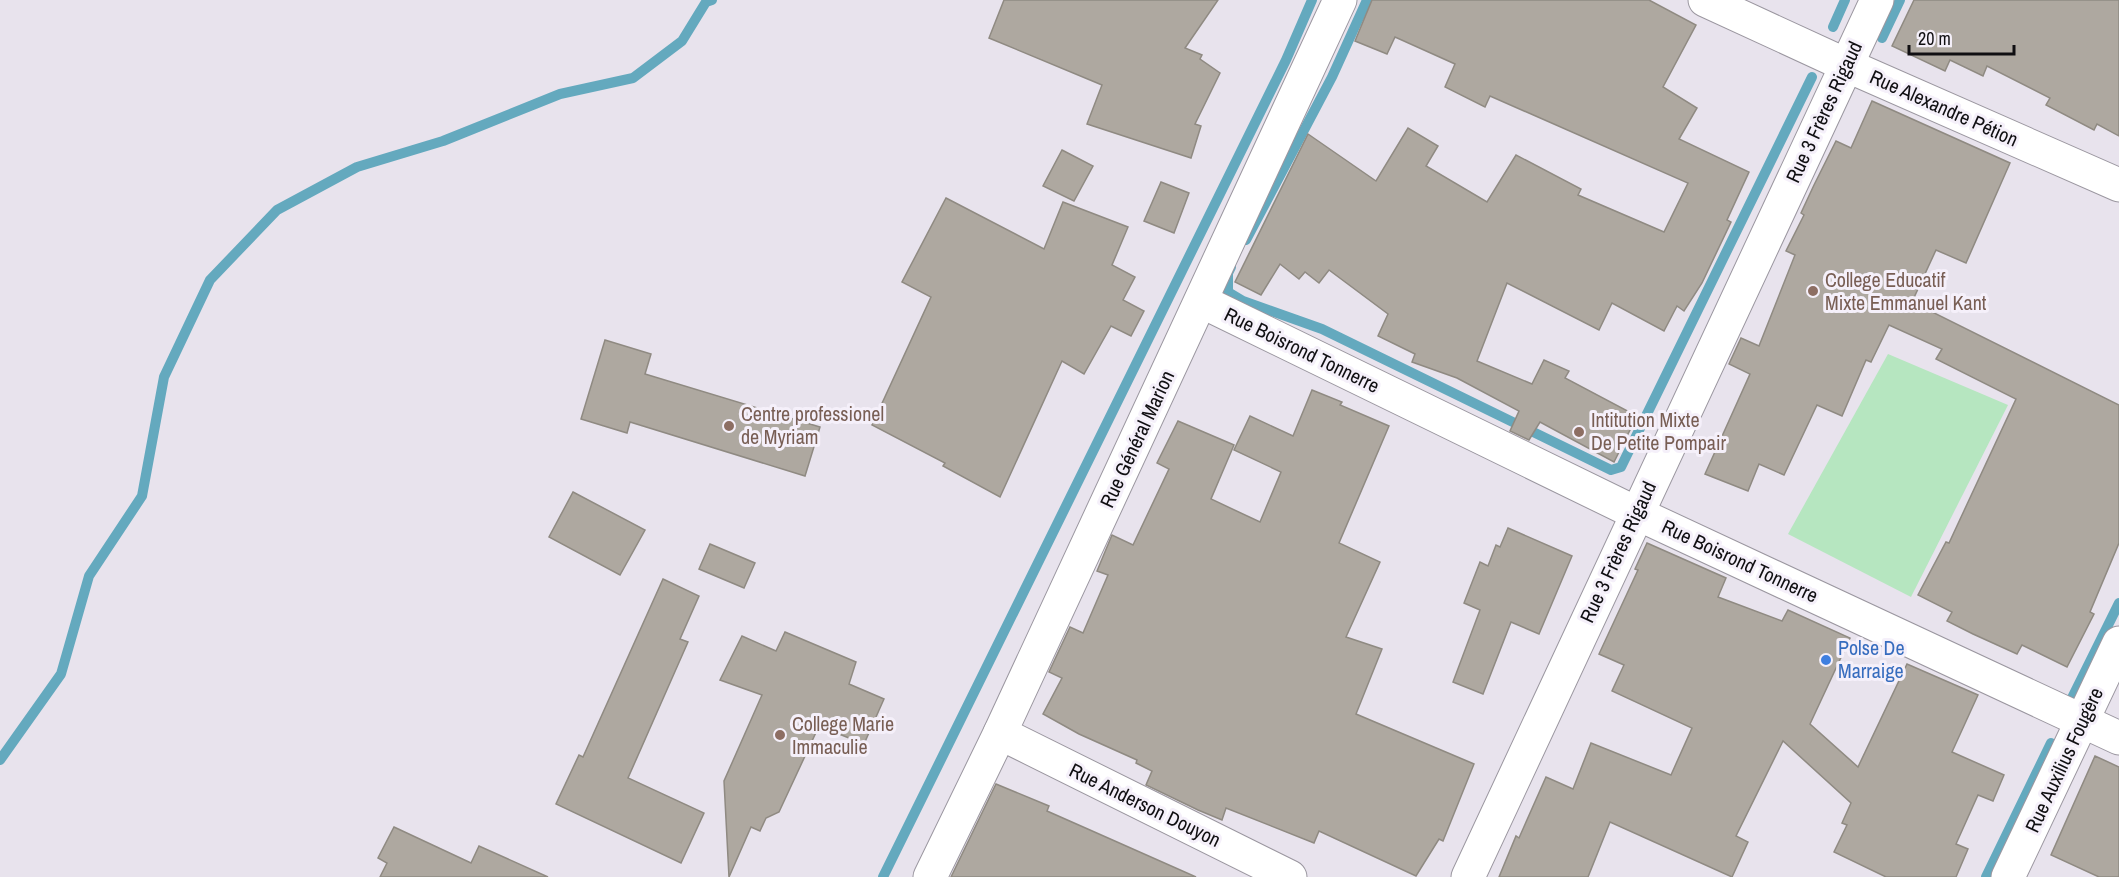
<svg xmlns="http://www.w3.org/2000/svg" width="2119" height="877" font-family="'Archivo Narrow',sans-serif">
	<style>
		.grass { fill: #b6e6c0 }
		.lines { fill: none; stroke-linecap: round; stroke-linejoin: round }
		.stream { stroke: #64a9be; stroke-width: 10 }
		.building { fill: #aea8a0; stroke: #8f8a82; stroke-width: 1.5 }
		.street-casing { stroke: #9b97a0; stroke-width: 35 }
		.secondary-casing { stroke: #9b97a0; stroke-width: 35 }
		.street { stroke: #fff; stroke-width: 33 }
		.secondary { stroke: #fff; stroke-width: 33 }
		.education-dot { fill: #8d6e63; stroke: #f5f0fa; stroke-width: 2 }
		.shop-dot { fill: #3f7fe0; stroke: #f5f0fa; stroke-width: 2 }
		.labels { text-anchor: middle; stroke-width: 6; stroke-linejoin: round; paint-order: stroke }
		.street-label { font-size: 20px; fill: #100f12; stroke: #f5f0fa }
		.education-label { font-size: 20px; fill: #785e54; stroke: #f5f0fa; text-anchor: start }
		.shop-label { font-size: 20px; fill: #366cbe; stroke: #f5f0fa; text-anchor: start }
	</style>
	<rect width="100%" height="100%" fill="#e8e3ed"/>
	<path class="grass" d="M1888,354L2008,405L1911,597L1788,534Z"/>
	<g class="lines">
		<g class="stream">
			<path d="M1833,27L1845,0"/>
			<path d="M1882,38L1900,0"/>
			<path d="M1246,240L1332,77L1367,0"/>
			<path d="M1231,267L1228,273V292L1243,301L1322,329L1611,470L1621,467L1812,77"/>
			<path d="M2069,704L2119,603"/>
			<path d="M0,760L61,674L89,576L142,496L164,377L210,280L277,210L357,167L443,141L560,94L633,78L682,41L706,2L712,0"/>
			<path d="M883,877L1286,60L1312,0"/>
			<path d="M1986,877L2051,743"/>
		</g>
	</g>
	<g class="building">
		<path d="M1004,0H1218L1185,48L1202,55L1200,59L1220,73L1195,124L1201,126L1191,158L1087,124L1102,85L989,38Z"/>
		<path d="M1372,0H1649L1696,25L1663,87L1697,108L1679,139L1749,172L1727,220L1731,222L1702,283L1684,311L1677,306L1664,331L1612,303L1599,330L1507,283L1477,361L1532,384L1544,360L1569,371L1565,378L1637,416L1614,462L1540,422L1529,440L1510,431L1519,411L1457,378L1412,362L1415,354L1378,336L1388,314L1329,270L1319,283L1305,272L1299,279L1280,264L1261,295L1235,282L1308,134L1376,181L1408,128L1438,146L1426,166L1487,202L1516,155L1581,189L1578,195L1664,232L1688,183L1490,96L1485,107L1445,87L1455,64L1395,37L1387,54L1355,41Z"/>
		<path d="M1914,0H2119V136L2097,124L2094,130L2046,105L2050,98L1987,66L1983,76L1950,60L1945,71L1892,46Z"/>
		<path d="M1872,101L2010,163L1966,263L1936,250L1912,302L2119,405V543L2090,612L2094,614L2067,667L2022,645L2017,654L1973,634L1947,621L1952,612L1918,595L1946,542L1949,543L2016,399L1936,359L1942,349L1889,325L1871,362L1866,360L1842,416L1817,405L1784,475L1759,464L1748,491L1705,474L1750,374L1729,364L1741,338L1759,346L1795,255L1786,251L1804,215L1801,213L1814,185L1836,141L1851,148Z"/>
		<path d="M1062,150L1093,166L1074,201L1043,186Z"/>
		<path d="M1161,182L1189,193L1174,233L1144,221Z"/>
		<path d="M946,198L1044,249L1063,202L1128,227L1112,265L1135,277L1123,300L1144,311L1131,336L1111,326L1084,374L1062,361L1000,497L943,466L945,463L872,425L931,297L902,282Z"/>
		<path d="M605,340L651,354L645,374L820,427L805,476L630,422L627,433L581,419Z"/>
		<path d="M1312,390L1342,402L1340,405L1389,426L1339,543L1380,562L1346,637L1382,649L1356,714L1474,764L1443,841L1439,839L1416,876L1319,831L1314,843L1226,808L1222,820L1198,810L1146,785L1152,771L1136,763L1137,760L1079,734L1043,714L1062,678L1049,672L1070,627L1083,633L1108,575L1097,571L1112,535L1133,545L1169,469L1157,463L1178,421L1234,445L1211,499L1260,522L1281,472L1234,450L1250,416L1293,436Z"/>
		<path d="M573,492L645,530L620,575L549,537Z"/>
		<path d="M1508,528L1572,556L1539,634L1511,622L1483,694L1453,682L1480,610L1464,603L1480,562L1488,566L1496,545L1500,547Z"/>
		<path d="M1647,543L1726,578L1718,597L1782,621L1788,610L1850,638L1810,724L1858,767L1907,664L1978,695L1952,752L2004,775L1993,801L1978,795L1956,844L1968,849L1956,877H1886L1834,852L1847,825L1842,823L1851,803L1783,741L1736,836L1748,842L1732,877L1610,822L1588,877H1499L1516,836L1519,838L1546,777L1573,789L1591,743L1671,775L1692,728L1612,691L1624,665L1599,654L1638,570L1635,569Z"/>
		<path d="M710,544L755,563L744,588L699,569Z"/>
		<path d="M663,579L699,596L680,639L688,642L628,778L704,813L681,863L556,804L579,755L583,757Z"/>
		<path d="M785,632L856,662L849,684L884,699L864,744L819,726L779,812L766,818L760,831L751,827L729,877L724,781L762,695L720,680L742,636L776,651Z"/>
		<path d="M2095,756L2119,767V877H2099L2051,855Z"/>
		<path d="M996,784L1049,806L1047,811L1090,830L1196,877H951Z"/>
		<path d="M394,827L471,863L479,846L548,877H380L387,863L378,858Z"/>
	</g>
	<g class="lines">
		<g class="street-casing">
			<g id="street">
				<path d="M1705,0L1846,65L2119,185"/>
				<path d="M1201,301L1636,513L2119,738"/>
				<path d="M1000,733L1290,877"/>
				<path d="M930,877L1000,733L1340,0"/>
				<path d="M2008,877L2119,643"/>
			</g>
		</g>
		<g class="secondary-casing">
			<path id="secondary" d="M1468,877L1877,0"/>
		</g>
		<use href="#street" class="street"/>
		<use href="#secondary" class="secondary"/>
	</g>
	<g class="education-dot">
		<circle cx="1813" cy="291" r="6"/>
		<circle cx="729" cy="426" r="6"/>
		<circle cx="1579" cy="432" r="6"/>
		<circle cx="780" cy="735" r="6"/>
	</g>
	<circle class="shop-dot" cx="1826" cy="660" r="6"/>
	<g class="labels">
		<g class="street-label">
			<text transform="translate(1944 108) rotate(24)" y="7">Rue Alexandre Pétion</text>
			<text transform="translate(1824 112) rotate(-65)" y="7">Rue 3 Frères Rigaud</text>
			<text transform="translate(1302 350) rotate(26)" y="7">Rue Boisrond Tonnerre</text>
			<text transform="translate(1137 439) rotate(-65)" y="7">Rue Général Marion</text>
			<text transform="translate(1618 552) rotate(-65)" y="7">Rue 3 Frères Rigaud</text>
			<text transform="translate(1740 561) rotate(25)" y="7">Rue Boisrond Tonnerre</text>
			<text transform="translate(2064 760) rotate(-65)" y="7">Rue Auxilius Fougère</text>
			<text transform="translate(1145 805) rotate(26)" y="7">Rue Anderson Douyon</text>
		</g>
		<g class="education-label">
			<text x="1825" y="287">College Educatif<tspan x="1825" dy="23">Mixte Emmanuel Kant</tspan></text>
			<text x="741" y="421">Centre professionel<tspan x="741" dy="23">de Myriam</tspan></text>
			<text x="1591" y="427">Intitution Mixte<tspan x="1591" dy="23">De Petite Pompair</tspan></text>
			<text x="792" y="731">College Marie<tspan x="792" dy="23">Immaculie</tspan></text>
		</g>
		<g class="shop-label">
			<text x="1838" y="655">Polse De<tspan x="1838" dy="23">Marraige</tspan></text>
		</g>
	</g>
	<path d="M1909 45v9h105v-9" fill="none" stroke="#100f12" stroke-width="3"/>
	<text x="1918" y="45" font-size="18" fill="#100f12" stroke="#f5f0fa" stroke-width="4.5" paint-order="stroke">20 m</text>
</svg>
